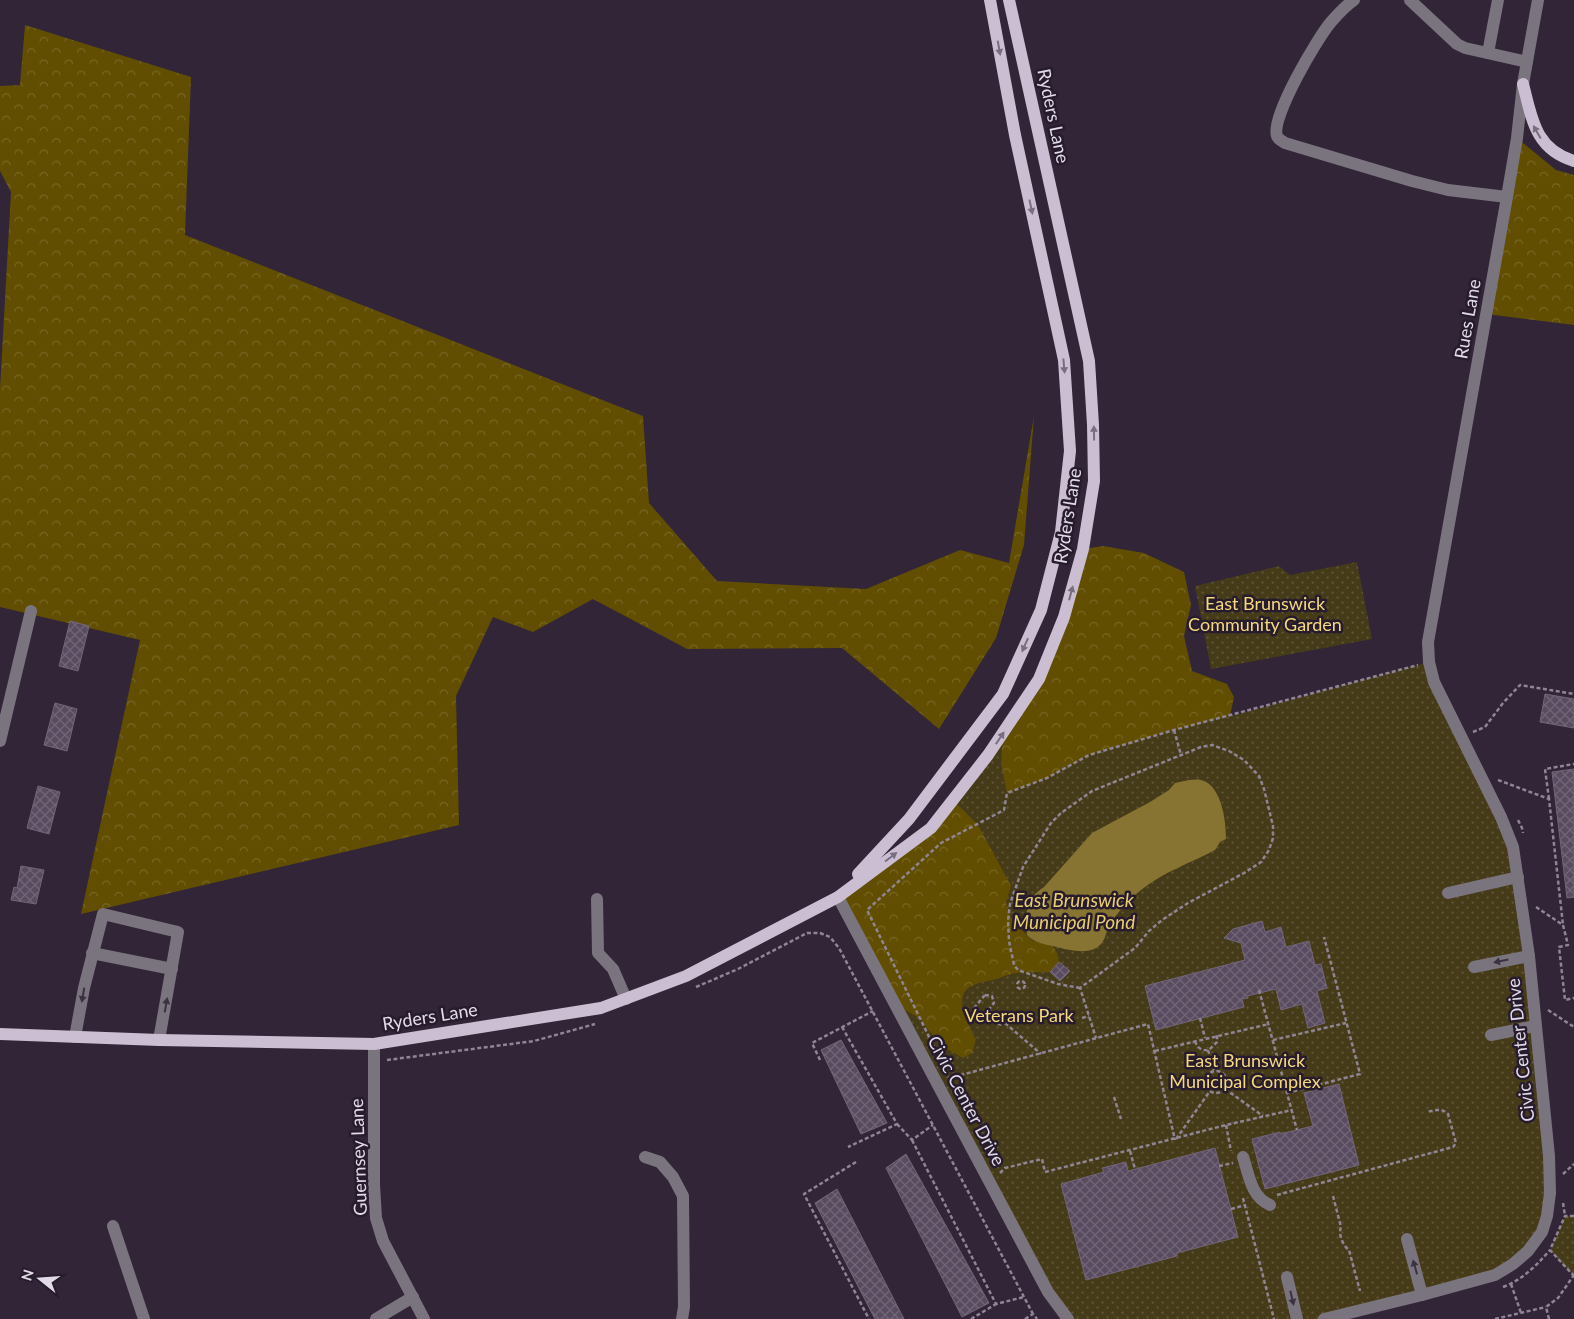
<svg xmlns="http://www.w3.org/2000/svg" width="1574" height="1319" font-family="Lato,sans-serif">
	<style>
		.green { fill: url(#green-dots) }
		.forest { fill: url(#forest-crowns) }
		.water { fill: #877432 }
		.building { fill: url(#building-cross-hatch); stroke: #726579 }
		.lines { fill: none; stroke-linecap: round; stroke-linejoin: round }
		.path { stroke: #8f8594; stroke-width: 2.5; stroke-dasharray: 4 2.5; stroke-linecap: butt }
		.minor { stroke: #7a747e; stroke-width: 12 }
		.major { stroke: #cbbed2; stroke-width: 12 }
		.oneway { fill: #796d80 }
		.oneway2 { fill: #3c3241 }
		.labels { text-anchor: middle; stroke-width: 5; stroke-linejoin: round; paint-order: stroke }
		.street-label { font-size: 18px; fill: #e2dbe7; stroke: #271c2d }
		.park-label { font-size: 18px; fill: #f6d97b; stroke: #271c2d }
		.water-label { font-size: 19px; font-style: italic; fill: #e9cd6f; stroke: #271c2d }
	</style>
	<defs>
		<pattern id="green-dots" width="8" height="8" patternUnits="userSpaceOnUse" patternTransform="scale(1.25)"><rect width="8" height="8" fill="#463b18"/><path d="M2 2h.1M6 6h.1" fill="none" stroke="#60573a" stroke-width="1.8" stroke-linecap="round"/></pattern>
		<pattern id="forest-crowns" width="20" height="18" patternUnits="userSpaceOnUse" patternTransform="scale(1.25)"><rect width="20" height="18" fill="#614e00"/><path d="M2 6a3 3 0 1 1 6 0M12 15a3 3 0 1 1 6 0" fill="none" stroke="#776725"/></pattern>
		<pattern id="building-cross-hatch" width="8" height="8" patternUnits="userSpaceOnUse" patternTransform="scale(1.25)"><rect width="8" height="8" fill="#594c60"/><path d="M0 0l8 8M0 8l8-8" fill="none" stroke="#716577"/></pattern>
	</defs>
	<rect width="100%" height="100%" fill="#312537"/>
	<g class="green">
		<path d="M1357,562L1372,639L1211,669L1195,586L1279,566L1290,575Z"/>
		<path d="M1429,662L1501,817L1529,956L1547,1216L1513,1264L1324,1319H1068L896,1005L919,1018L940,1045L976,1039C968,1024 953,999 972,986C980,981 1004,977 1014,974L1006,902L953,800L1003,733L1001,764L1007,793L1047,778L1089,755L1174,730L1243,713Z"/>
		<path d="M1565,1216H1574V1276L1550,1250Z"/>
	</g>
	<g class="forest">
		<path d="M25,25L191,77L185,235L643,416L649,503L717,581L866,589L960,550L1009,563L1034,416L1024,545L996,638L939,729L842,648L687,649L593,599L533,632L493,617L456,696L459,825L81,914L140,640L0,607V389L11,192L0,171V86L20,85Z"/>
		<path d="M1517,138L1556,170L1574,175V325L1487,314Z"/>
		<path d="M1103,546L1144,553L1184,572L1191,605L1184,636L1192,671L1227,684L1234,697L1230,716L1174,730L1089,755L1047,778L1007,793L1001,764L1003,733L1039,679L1083,549Z"/>
		<path d="M953,800L978,825L1011,886L1006,902L1009,913L1014,923L1033,941L1053,946L1057,953L1059,962L1050,972C1041,973 1032,971 1023,972C1013,973 1003,977 993,980C987,981 980,982 974,985C951,995 968,1024 976,1039L972,1053L963,1058L940,1045L919,1018L896,1005L838,897L931,828Z"/>
	</g>
	<path class="water" d="M1189,780C1193,780 1198,779 1201,780C1222,785 1226,822 1226,839L1220,842L1215,850C1191,863 1163,872 1141,890C1130,899 1116,913 1109,927C1106,931 1106,937 1103,941C1095,956 1071,951 1057,947C1045,944 1036,944 1027,935C1024,915 1026,898 1044,887L1092,833L1150,802L1169,790L1175,783Z"/>
	<g class="building">
		<path d="M70,621L89,626L78,671L59,666Z"/>
		<path d="M1545,694L1574,699V728L1540,722Z"/>
		<path d="M55,703L77,709L67,751L44,745Z"/>
		<path d="M1574,769V897L1567,898L1552,772Z"/>
		<path d="M38,786L60,792L49,834L27,828Z"/>
		<path d="M21,866L44,870L36,904L11,900L14,887L17,888Z"/>
		<path d="M1262,921L1265,932L1281,927L1286,947L1309,941L1315,965L1321,964L1327,988L1317,991L1325,1023L1308,1028L1302,1004L1281,1010L1276,989L1247,996L1248,998L1242,999L1244,1007L1156,1030L1145,986L1245,960L1241,943L1224,938L1233,929Z"/>
		<path d="M1059,962L1070,971L1060,981L1050,972Z"/>
		<path d="M841,1040L887,1123L861,1134L821,1050Z"/>
		<path d="M1339,1084L1359,1165L1265,1189L1252,1139L1280,1132V1134L1313,1126L1304,1093Z"/>
		<path d="M1215,1148L1238,1237L1177,1253V1256L1086,1280L1061,1184L1104,1172L1102,1168L1126,1162L1128,1171Z"/>
		<path d="M906,1154L989,1303L962,1317L886,1168Z"/>
		<path d="M837,1189L904,1319H875L815,1203Z"/>
	</g>
	<g class="lines">
		<g class="path">
			<path d="M1174,730L1181,755"/>
			<path d="M1473,732L1485,727L1503,703L1520,685L1574,694"/>
			<path d="M1498,780L1549,799L1563,925"/>
			<path d="M1549,799L1545,769L1574,764"/>
			<path d="M1518,820L1522,828L1523,833"/>
			<path d="M1536,907L1563,925L1568,945L1559,947L1565,1000L1574,998"/>
			<circle cx="1021" cy="985" r="4"/>
			<path d="M696,987L738,969L807,933H820L830,937L839,948L1033,1314"/>
			<path d="M1080,988L1058,984L1018,970L1014,965L1009,941L1008,921L1010,904L1023,867L1051,823L1061,813L1092,791L1201,747L1212,745L1229,751L1244,760L1259,776L1264,789L1273,826V838L1269,850L1261,862L1244,873L1188,903L1162,920L1149,931L1135,948L1080,988L1096,1038"/>
			<path d="M1259,990L1297,1130"/>
			<path d="M985,995L992,996L994,1003L984,1016H980L974,1011V1008Z"/>
			<path d="M989,1010L998,1017"/>
			<path d="M1548,1010L1574,1027"/>
			<circle cx="1001" cy="1020" r="4.5"/>
			<path d="M1082,1018L1089,1016"/>
			<path d="M1200,1018L1205,1038"/>
			<path d="M1005,1023L1041,1054"/>
			<path d="M842,1027L897,1124L848,1147"/>
			<path d="M1273,1040L1346,1023"/>
			<path d="M1195,1041C1197,1048 1202,1051 1209,1050L1217,1042V1035"/>
			<path d="M935,1049L867,910L941,843L1004,810L1007,793L1047,778L1089,755L1174,730L1418,665"/>
			<path d="M1208,1050L1214,1070"/>
			<path d="M1155,1051L1269,1024"/>
			<path d="M387,1060L534,1041L595,1024"/>
			<path d="M820,1060L812,1043L873,1011"/>
			<circle cx="1216" cy="1082" r="11"/>
			<path d="M949,1076L950,1078L1148,1024L1175,1140"/>
			<path d="M1225,1089L1263,1116"/>
			<path d="M1287,1093L1360,1074L1324,937"/>
			<path d="M1114,1097L1121,1119"/>
			<path d="M897,1124L912,1140L933,1125"/>
			<path d="M1226,1125L1231,1151"/>
			<path d="M1176,1139L1210,1091"/>
			<path d="M912,1140L996,1304L1024,1297"/>
			<path d="M1130,1151L1135,1169"/>
			<path d="M856,1162L804,1194L869,1319"/>
			<path d="M1219,1166L1233,1163"/>
			<path d="M1000,1173L1005,1168L1042,1159L1045,1172L1226,1125L1292,1110"/>
			<path d="M1563,1174L1574,1164"/>
			<path d="M1277,1195L1453,1147L1456,1143L1448,1114C1442,1108 1435,1110 1427,1112"/>
			<path d="M1333,1196L1341,1227C1338,1234 1343,1246 1349,1250L1360,1291"/>
			<path d="M1243,1198L1274,1319"/>
			<path d="M1563,1203L1565,1216"/>
			<path d="M1231,1209L1246,1205"/>
			<path d="M1574,1216H1565L1550,1250L1574,1276"/>
			<path d="M1511,1284L1521,1313"/>
			<path d="M1503,1287C1522,1280 1536,1266 1550,1250"/>
			<path d="M971,1319L996,1304"/>
			<path d="M1025,1319L1033,1314L1037,1319"/>
			<path d="M1495,1319L1546,1307"/>
			<path d="M1549,1319L1546,1307L1558,1298L1574,1275"/>
		</g>
		<g class="minor">
			<path d="M1354,0C1345,6 1338,14 1331,22C1318,37 1270,118 1277,136C1278,139 1282,141 1285,143L1412,181L1448,190L1507,197"/>
			<path d="M1410,0L1457,44L1465,48L1527,62"/>
			<path d="M1488,53L1498,0"/>
			<path d="M0,741L31,611"/>
			<path d="M1448,893L1518,877"/>
			<path d="M838,897L1048,1292L1068,1319"/>
			<path d="M597,899L598,953L613,969L626,999"/>
			<path d="M92,953L172,969"/>
			<path d="M1474,967L1529,956"/>
			<path d="M1491,1035L1535,1026"/>
			<path d="M75,1037L84,988L103,914L178,932L159,1040"/>
			<path d="M374,1044V1185L376,1218L383,1241L424,1319"/>
			<path d="M645,1157L660,1162L673,1177L683,1196L684,1307L682,1319"/>
			<path d="M1243,1157C1249,1175 1251,1197 1270,1205"/>
			<path d="M113,1226L144,1319"/>
			<path d="M1407,1239L1422,1295"/>
			<path d="M1287,1277L1297,1319"/>
			<path d="M376,1319L413,1297"/>
			<path d="M1324,1319L1422,1295L1495,1275L1513,1264L1528,1251L1542,1232L1547,1216L1550,1193L1549,1156L1529,956L1513,847L1501,817L1434,682L1429,662L1428,642L1507,197L1517,138L1523,84L1538,0"/>
		</g>
		<g class="major">
			<path d="M1523,84C1532,119 1535,149 1574,161"/>
			<path d="M858,874L909,819L1003,694L1041,610L1061,532L1070,451L1064,360L1015,135L990,0"/>
			<path d="M0,1034L159,1040L374,1044L601,1008L686,976L838,897L931,828L988,755L1039,679L1064,617L1083,549L1094,481L1093,425L1089,361L1009,0"/>
		</g>
	</g>
	<defs><path id="oneway-solid" d="M-6-.8H1V-3.2L6.5 0L1 3.2V.8H-6Z" transform="scale(1.25)"/></defs>
	<g class="oneway">
		<use href="#oneway-solid" transform="translate(999 48) rotate(80)"/>
		<use href="#oneway-solid" transform="translate(1537 132) rotate(-120)"/>
		<use href="#oneway-solid" transform="translate(1031 207) rotate(78)"/>
		<use href="#oneway-solid" transform="translate(1064 366) rotate(85)"/>
		<use href="#oneway-solid" transform="translate(1094 433) rotate(-91)"/>
		<use href="#oneway-solid" transform="translate(1071 593) rotate(-75)"/>
		<use href="#oneway-solid" transform="translate(1025 645) rotate(114)"/>
		<use href="#oneway-solid" transform="translate(1000 738) rotate(-56)"/>
		<use href="#oneway-solid" transform="translate(891 857) rotate(-37)"/>
	</g>
	<g class="oneway2">
		<use href="#oneway-solid" transform="translate(1501 961) rotate(168)"/>
		<use href="#oneway-solid" transform="translate(83 995) rotate(100)"/>
		<use href="#oneway-solid" transform="translate(166 1005) rotate(-80)"/>
		<use href="#oneway-solid" transform="translate(1415 1267) rotate(-106)"/>
		<use href="#oneway-solid" transform="translate(1292 1298) rotate(77)"/>
	</g>
	<g class="labels">
		<g class="street-label">
			<text transform="translate(1053 116) rotate(78)" y="6">Ryders Lane</text>
			<text transform="translate(1468 319) rotate(-80)" y="6">Rues Lane</text>
			<text transform="translate(1068 516) rotate(-81)" y="6">Ryders Lane</text>
			<text transform="translate(430 1017) rotate(-9)" y="6">Ryders Lane</text>
			<text transform="translate(1521 1050) rotate(-96)" y="6">Civic Center Drive</text>
			<text transform="translate(966 1101) rotate(62)" y="6">Civic Center Drive</text>
			<text transform="translate(359 1157) rotate(-92)" y="6">Guernsey Lane</text>
		</g>
		<g class="park-label">
			<text x="1265" y="610">East Brunswick<tspan x="1265" dy="21">Community Garden</tspan></text>
			<text x="1019" y="1022">Veterans Park</text>
			<text x="1245" y="1067">East Brunswick<tspan x="1245" dy="21">Municipal Complex</tspan></text>
		</g>
		<g class="water-label">
			<text x="1074" y="907">East Brunswick<tspan x="1074" dy="22">Municipal Pond</tspan></text>
		</g>
	</g>
	<g transform="translate(40 1279) rotate(287)" stroke="#271c2d" stroke-width="4" paint-order="stroke">
	<path d="M0-4L9 19L0 12L-9 19Z" fill="#e2dbe7"/>
	<text y="-8" font-size="14" font-weight="bold" text-anchor="middle" fill="#e2dbe7">N</text>
	</g>
</svg>
